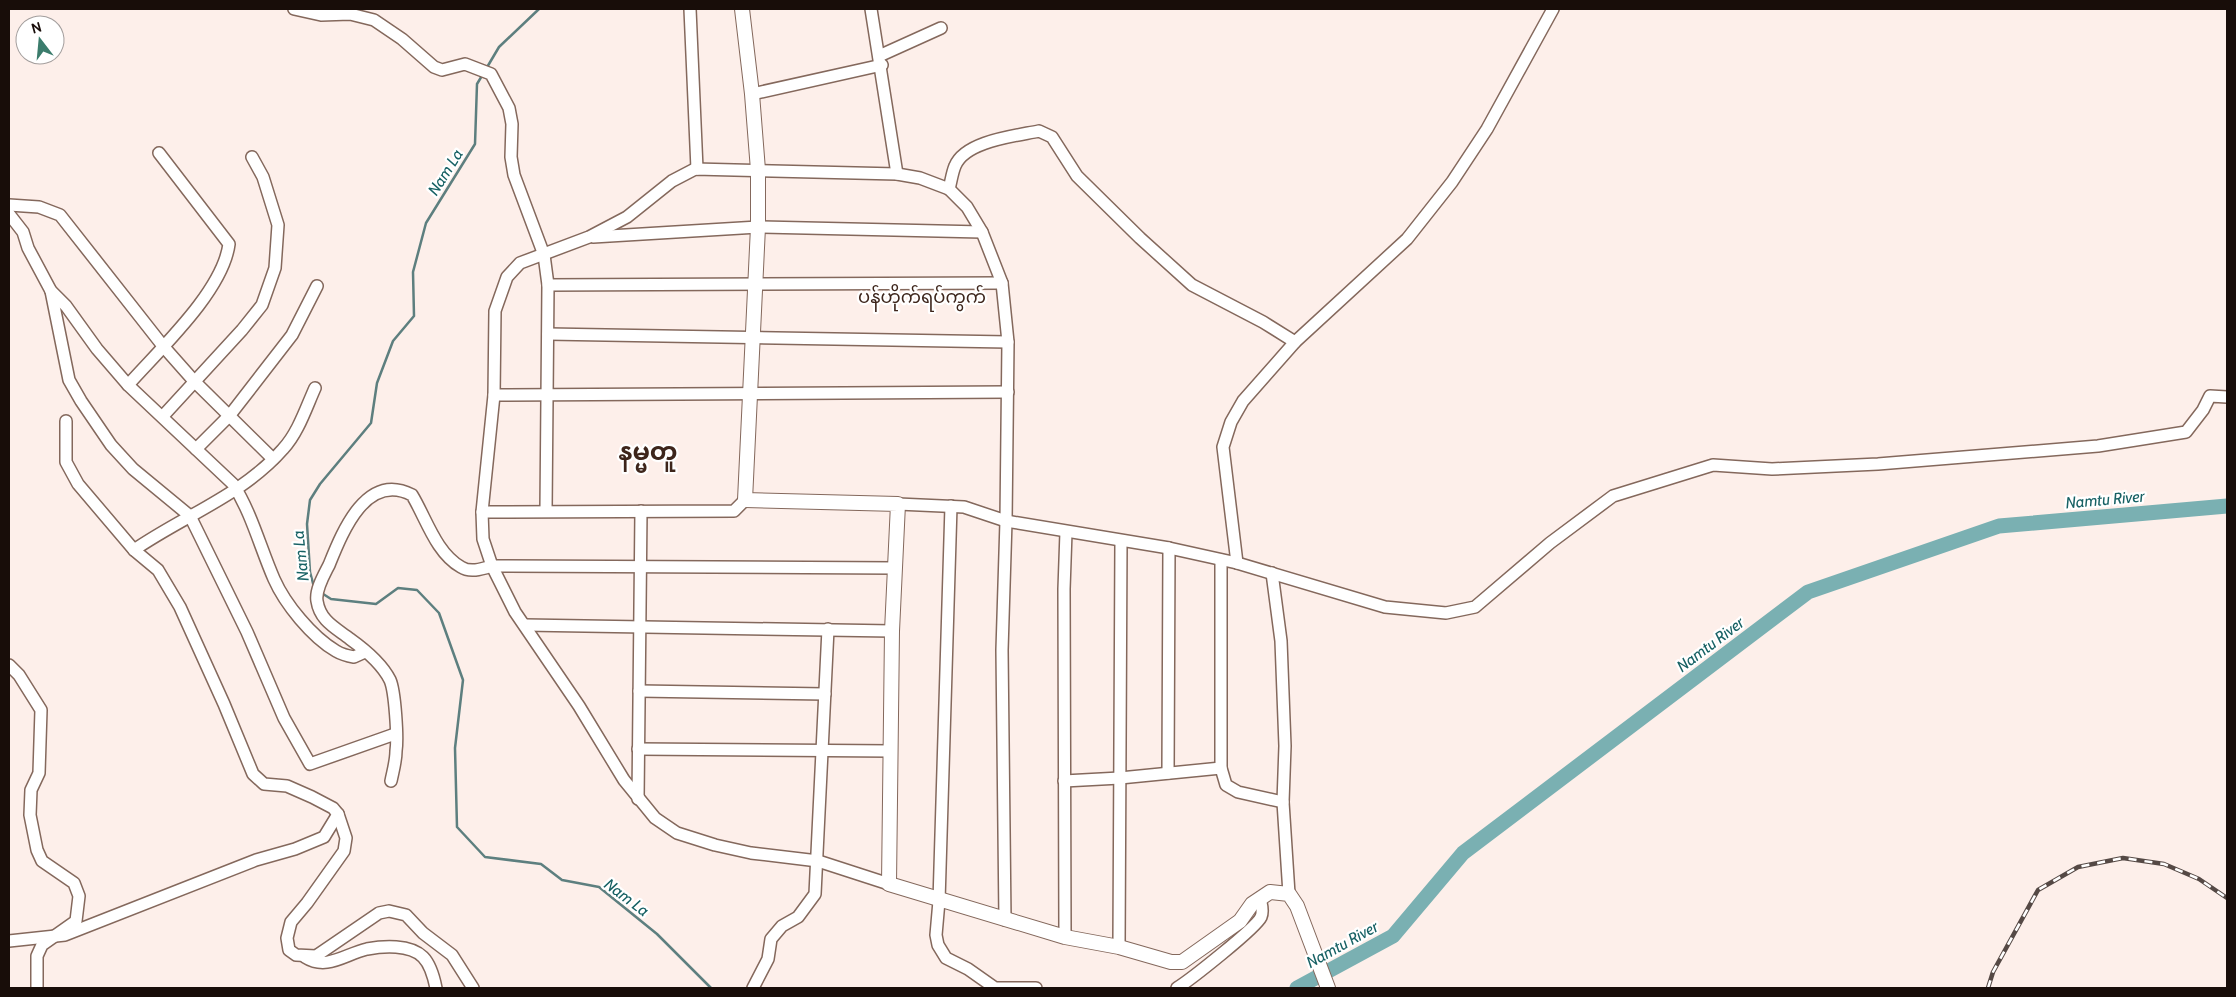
<svg xmlns="http://www.w3.org/2000/svg" width="2236" height="997" font-family="Cabin,'Noto Sans Myanmar',sans-serif">
	<style>
		.lines { fill: none; stroke-linecap: round; stroke-linejoin: round }
		.stream { stroke: #5d7f7f; stroke-width: 2.5 }
		.river { stroke: #7ab0b2; stroke-width: 15 }
		.minor-casing { stroke: #84685c; stroke-width: 14 }
		.major-casing { stroke: #84685c; stroke-width: 16 }
		.minor { stroke: #fff; stroke-width: 11 }
		.major { stroke: #fff; stroke-width: 14 }
		.rail-casing { stroke: #554945; stroke-width: 4.5 }
		.rail { stroke: #fff; stroke-width: 2.5; stroke-dasharray: 8; stroke-linecap: butt }
		.labels { text-anchor: middle; stroke-width: 4.5; stroke-linejoin: round; paint-order: stroke }
		.water-label { font-size: 16px; font-style: italic; fill: #176164; stroke: #fff }
		.quarter-label { font-size: 18px; fill: #3d251b; stroke: #fff }
		.town-label { font-size: 25px; font-weight: bold; fill: #3d251b; stroke: #fff }
	</style>
	<rect width="100%" height="100%" fill="#fdefea"/>
	<g class="lines">
		<g class="stream">
			<path d="M486,69L499,47L539,9"/>
			<path d="M314,587L310,572L307,524L310,500L320,484L371,423L377,383L393,341L414,316L413,272L426,223L475,144L477,84L483,74"/>
			<path d="M320,592L331,599L376,604L398,588L417,590L439,613L463,680L455,748L457,827L485,857L541,864L562,880L599,887L657,934L711,988"/>
		</g>
		<path class="river" d="M1297,988L1393,936L1463,853L1808,592L1999,526L2227,506"/>
		<g class="minor-casing">
			<g id="minor">
				<path d="M294,9L321,15L350,14L374,20L402,39L434,67L442,70L465,64L491,74L509,108L512,124L511,157L514,175L544,255L548,285L546,510"/>
				<path d="M690,9L697,169"/>
				<path d="M871,9L897,174"/>
				<path d="M879,56L941,28"/>
				<path d="M752,94L882,65"/>
				<path d="M949,189C951,182 952,173 955,166C965,141 1015,136 1039,131L1052,137L1077,176L1140,238L1192,285L1263,322L1295,342"/>
				<path d="M9,205L39,207L60,215L163,346L194,381L273,459"/>
				<path d="M9,214L23,232L28,248L51,291L66,306L97,349L128,385L233,484C252,514 260,547 274,579C285,604 312,637 336,651C341,654 348,656 354,657L365,652"/>
				<path d="M593,237L758,227L982,232"/>
				<path d="M548,285L1002,283"/>
				<path d="M51,291L69,380L81,401L111,445L133,469L190,516L247,632L284,718L310,764L395,734"/>
				<path d="M548,334L1008,342"/>
				<path d="M128,385C160,349 223,291 229,244L159,153"/>
				<path d="M494,395L1008,392"/>
				<path d="M163,416L242,330L262,305L275,268L278,225L263,177L252,157"/>
				<path d="M66,421V462L78,484L134,550L158,570L180,607L224,704L253,774L264,784L287,786L312,797L333,808L338,814L346,838L344,851L307,903L291,922L287,938L289,950L296,955L316,956L379,913L389,911L406,915L423,933L452,955L473,988"/>
				<path d="M196,449L230,415L292,335L317,286"/>
				<path d="M898,504L964,507L1006,521L1169,548L1237,563L1385,607L1446,613L1475,607L1550,543L1613,496L1713,465L1772,469L1878,464L2098,446L2186,432L2203,410L2210,396L2227,397"/>
				<path d="M951,506L939,901L936,935L938,945L946,958L968,969L995,988H1036"/>
				<path d="M482,512L734,511L745,500"/>
				<path d="M134,550C183,516 243,495 283,449C298,433 306,408 315,388"/>
				<path d="M1221,560V768L1226,785L1238,792L1283,802"/>
				<path d="M1237,563L1223,447L1231,422L1243,401L1295,342L1407,239L1452,182L1487,129L1553,9"/>
				<path d="M1272,573L1281,641L1285,746L1283,802L1289,894"/>
				<path d="M525,625L892,631"/>
				<path d="M9,665L19,675L41,710L39,773L31,790L30,815L37,850L42,861L74,883L79,896L76,921L42,945L37,956V988"/>
				<path d="M639,691L825,694"/>
				<path d="M638,749L891,751"/>
				<path d="M1168,773L1169,548"/>
				<path d="M391,781C393,771 396,761 396,751C398,738 395,691 390,680C382,664 364,649 350,639C336,628 320,621 317,601C315,590 324,575 329,565C342,533 366,471 412,495C426,518 436,553 461,567C470,573 482,569 492,566L895,568"/>
				<path d="M1064,781L1120,778L1221,768"/>
				<path d="M638,799L641,511"/>
				<path d="M889,884L818,861L751,853L715,845L677,833L655,818L624,780L579,706L515,612L492,566L483,539L482,512L494,395L495,311L507,277L520,263L589,237L627,217L672,181L695,169L897,174L920,178L949,189L967,207L982,232L1002,283L1008,342L1006,521L1002,650L1005,920"/>
				<path d="M1065,937L1064,589L1066,532"/>
				<path d="M9,941L65,935L256,860L295,849L324,837L338,814"/>
				<path d="M1119,947L1121,541"/>
				<path d="M305,957C327,971 345,954 367,949C383,946 410,944 423,957C431,965 434,978 436,988"/>
				<path d="M753,988L768,959L771,939L782,926L798,917L815,894L828,629"/>
				<path d="M1177,988C1190,980 1256,928 1261,917C1264,910 1261,904 1260,898"/>
			</g>
		</g>
		<g class="major-casing">
			<path id="major" d="M742,9L752,94L758,170V227L745,500L898,504L892,631L889,884L1065,937L1119,947L1171,962H1182L1240,921L1252,904L1270,892L1289,894L1297,906L1328,988"/>
		</g>
		<use href="#minor" class="minor"/>
		<use href="#major" class="major"/>
		<g class="rail-casing">
			<path id="rail" d="M1988,988L1993,972L2038,890L2078,867L2123,858L2164,864L2199,879L2227,898"/>
		</g>
		<use href="#rail" class="rail"/>
	</g>
	<g class="labels">
		<g class="water-label">
			<text transform="translate(445 172) rotate(-58)" y="6">Nam La</text>
			<text transform="translate(2105 499) rotate(-5)" y="6">Namtu River</text>
			<text transform="translate(300 556) rotate(-96)" y="6">Nam La</text>
			<text transform="translate(1710 644) rotate(-37)" y="6">Namtu River</text>
			<text transform="translate(627 897) rotate(37)" y="6">Nam La</text>
			<text transform="translate(1342 944) rotate(-29)" y="6">Namtu River</text>
		</g>
		<g class="quarter-label">
			<text x="922" y="303">ပန်ဟိုက်ရပ်ကွက်</text>
		</g>
		<g class="town-label">
			<text x="648" y="460">နမ္မတူ</text>
		</g>
	</g>
	<rect width="2236" height="997" fill="none" stroke="#180d09" stroke-width="20"/>
	<g transform="translate(40 40) rotate(344)"><circle r="24" fill="#ffffff" stroke="#a39e9d"/>
	<path d="M0-4L9 19L0 12L-9 19Z" fill="#3b7c6c"/>
	<text y="-8" font-size="14" font-weight="bold" text-anchor="middle" fill="#180d09">N</text>
	</g>
</svg>
